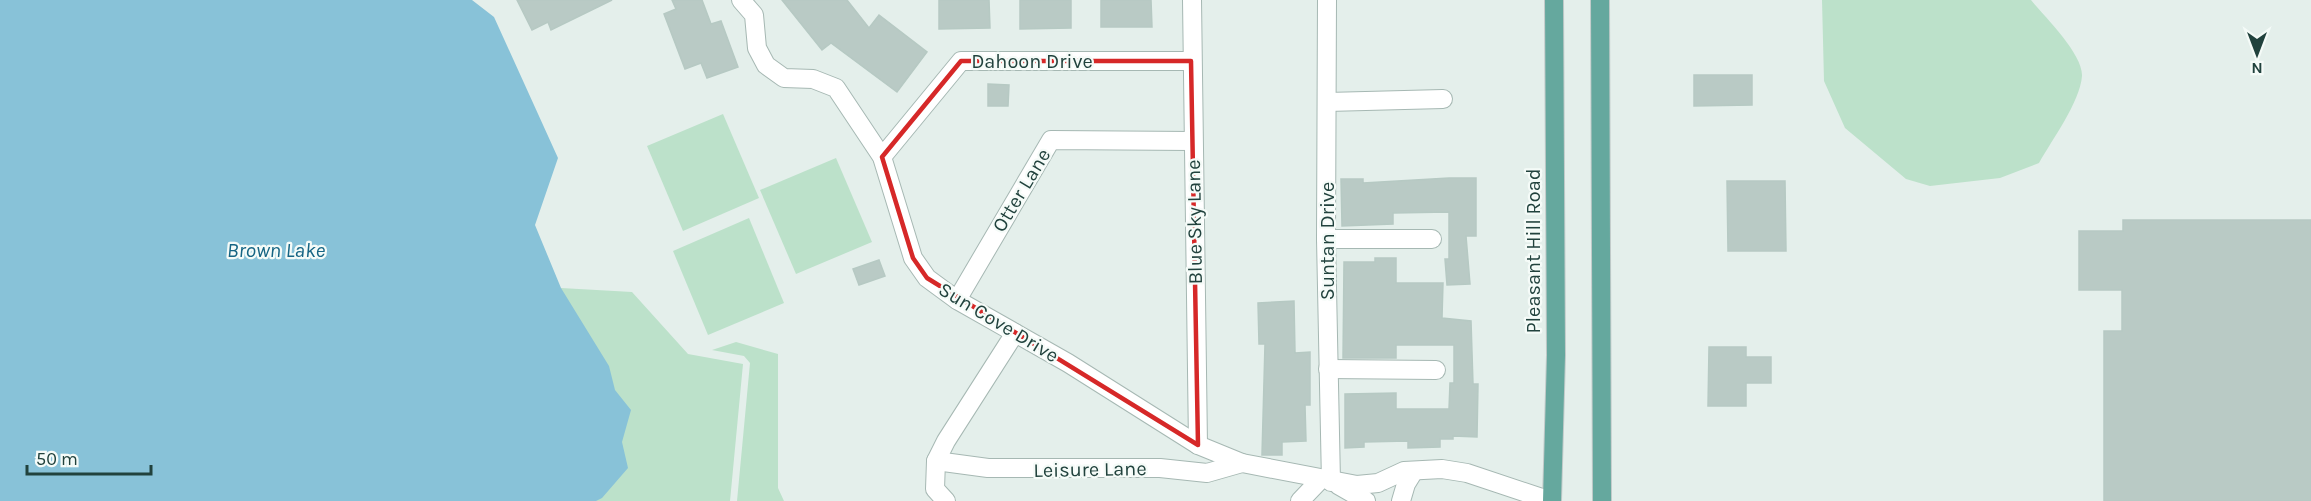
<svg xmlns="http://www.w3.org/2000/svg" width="2311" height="501" font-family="Karla,sans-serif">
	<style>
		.green { fill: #bce1ca }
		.water { fill: #88c2d8 }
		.building { fill: #b9cac5; stroke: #b6c9c3; stroke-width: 1.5 }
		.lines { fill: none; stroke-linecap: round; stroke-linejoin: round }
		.minor-casing { stroke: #a6b8b3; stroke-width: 20 }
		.major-casing { stroke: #c1cac9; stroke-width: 20 }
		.minor { stroke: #fff; stroke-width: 18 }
		.major { stroke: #65a89e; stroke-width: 18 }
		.marked { fill: none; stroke: #d62828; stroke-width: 4.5; stroke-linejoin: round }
		.labels { text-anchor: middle; stroke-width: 4.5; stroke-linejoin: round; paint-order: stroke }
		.street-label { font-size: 20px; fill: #21423d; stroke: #f5fbf8 }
		.water-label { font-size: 21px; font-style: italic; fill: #166584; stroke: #f5fbf8 }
	</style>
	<rect width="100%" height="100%" fill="#e4efeb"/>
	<g class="green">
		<path d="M1822,0H2031C2045,17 2083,54 2082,76C2080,102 2052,140 2039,163L2000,178L1930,186L1906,179L1845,128L1824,81Z"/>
		<path d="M723,114L759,198L683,231L647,146Z"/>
		<path d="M836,158L872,242L796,274L760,190Z"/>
		<path d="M749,218L784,303L708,335L673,251Z"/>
		<path d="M561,288L632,292L688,354L743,364L730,501H356Z"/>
		<path d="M736,342L778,354V488L784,501H737L750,363L744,356L712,350Z"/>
	</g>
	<path class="water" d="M0,0H472L494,17L558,158L535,225L561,288L609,366L615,390L631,410L622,442L628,468L602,498L596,501H0Z"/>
	<g class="building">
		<path d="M517,0H612L551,30L548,22L532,30Z"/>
		<path d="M672,0H702L711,24L721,21L738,67L707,78L701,63L685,69L664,14L676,9Z"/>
		<path d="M782,0H847L869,28L879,15L927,52L897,92L831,43L822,50Z"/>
		<path d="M939,0H989L990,28L939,29Z"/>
		<path d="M1020,0H1071V28L1020,29Z"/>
		<path d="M1101,0H1151L1152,27H1101Z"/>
		<path d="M1694,75H1752V105L1694,106Z"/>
		<path d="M988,84L1009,85L1008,106H988Z"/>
		<path d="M1449,178H1476V236H1466L1470,284L1447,285L1445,259H1449V212L1393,213V224L1342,226L1341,179H1363V183Z"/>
		<path d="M1727,181H1785L1786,251H1728Z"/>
		<path d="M2123,220H2311V501H2104V331H2122V290H2079V231H2123Z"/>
		<path d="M1375,258H1396V283H1443L1442,318L1471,321L1473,384H1478L1477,437L1453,436V439H1440V447L1408,448V441L1364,442V447L1345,448V394L1396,393V409H1449L1450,383H1454V345H1396V358H1343L1344,262H1375Z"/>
		<path d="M879,260L885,276L859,285L853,269Z"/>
		<path d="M1294,301L1295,353L1310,352V405H1305L1306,441L1282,442V455H1262L1265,344H1259L1258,303Z"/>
		<path d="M1709,347H1746V357H1771V383H1746V406H1708Z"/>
	</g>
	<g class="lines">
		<g class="minor-casing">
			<g id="minor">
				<path d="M741,0L754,15L757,48L766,65L784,78L813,79L836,88L882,157L913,258L927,278L957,300L1068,363L1198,445L1242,463L1357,485L1378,483L1404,471L1442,469L1467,473L1551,501"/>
				<path d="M1192,0L1198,445"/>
				<path d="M1327,0L1326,239L1331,482"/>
				<path d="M1327,102L1443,99"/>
				<path d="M882,157L961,61H1191"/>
				<path d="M1326,239H1432"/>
				<path d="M957,300L1051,140L1192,141"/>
				<path d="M1328,369L1436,370"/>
				<path d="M936,461L988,468H1160L1207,473L1242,463"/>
				<path d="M1338,485L1366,501"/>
				<path d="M946,501L935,489L936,461L946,441L1015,333"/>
				<path d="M1300,501L1321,479"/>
				<path d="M1401,501L1406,484L1414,471"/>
			</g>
		</g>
		<g class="major-casing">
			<g id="major">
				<path d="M1600,0L1602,501"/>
				<path d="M1552,501L1556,355L1554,0"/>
			</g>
		</g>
		<use href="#minor" class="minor"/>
		<use href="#major" class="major"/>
	</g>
	<path class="marked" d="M961,61H1191L1198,445L927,278L913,258L882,157Z"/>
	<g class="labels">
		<g class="street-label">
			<text x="1032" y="68">Dahoon Drive</text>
			<text transform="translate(1021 190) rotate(-59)" y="7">Otter Lane</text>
			<text transform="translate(1194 222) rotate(-91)" y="7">Blue Sky Lane</text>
			<text transform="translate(1327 241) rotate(-90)" y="7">Suntan Drive</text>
			<text transform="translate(1533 251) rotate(-90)" y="7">Pleasant Hill Road</text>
			<text transform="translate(999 322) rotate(31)" y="7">Sun Cove Drive</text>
			<text transform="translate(1090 469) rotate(-1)" y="7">Leisure Lane</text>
		</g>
		<g class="water-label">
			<text x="276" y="257">Brown Lake</text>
		</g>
	</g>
	<g transform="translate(2257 54) rotate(180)" stroke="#f5fbf8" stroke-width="4.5" paint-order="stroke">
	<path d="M0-4.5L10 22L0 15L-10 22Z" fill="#21423d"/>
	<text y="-9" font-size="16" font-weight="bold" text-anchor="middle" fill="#21423d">N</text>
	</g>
	<path d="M27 465v9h124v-9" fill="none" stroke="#21423d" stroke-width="3"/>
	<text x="36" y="465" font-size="18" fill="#21423d" stroke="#f5fbf8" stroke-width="4.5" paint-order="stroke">50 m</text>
</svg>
